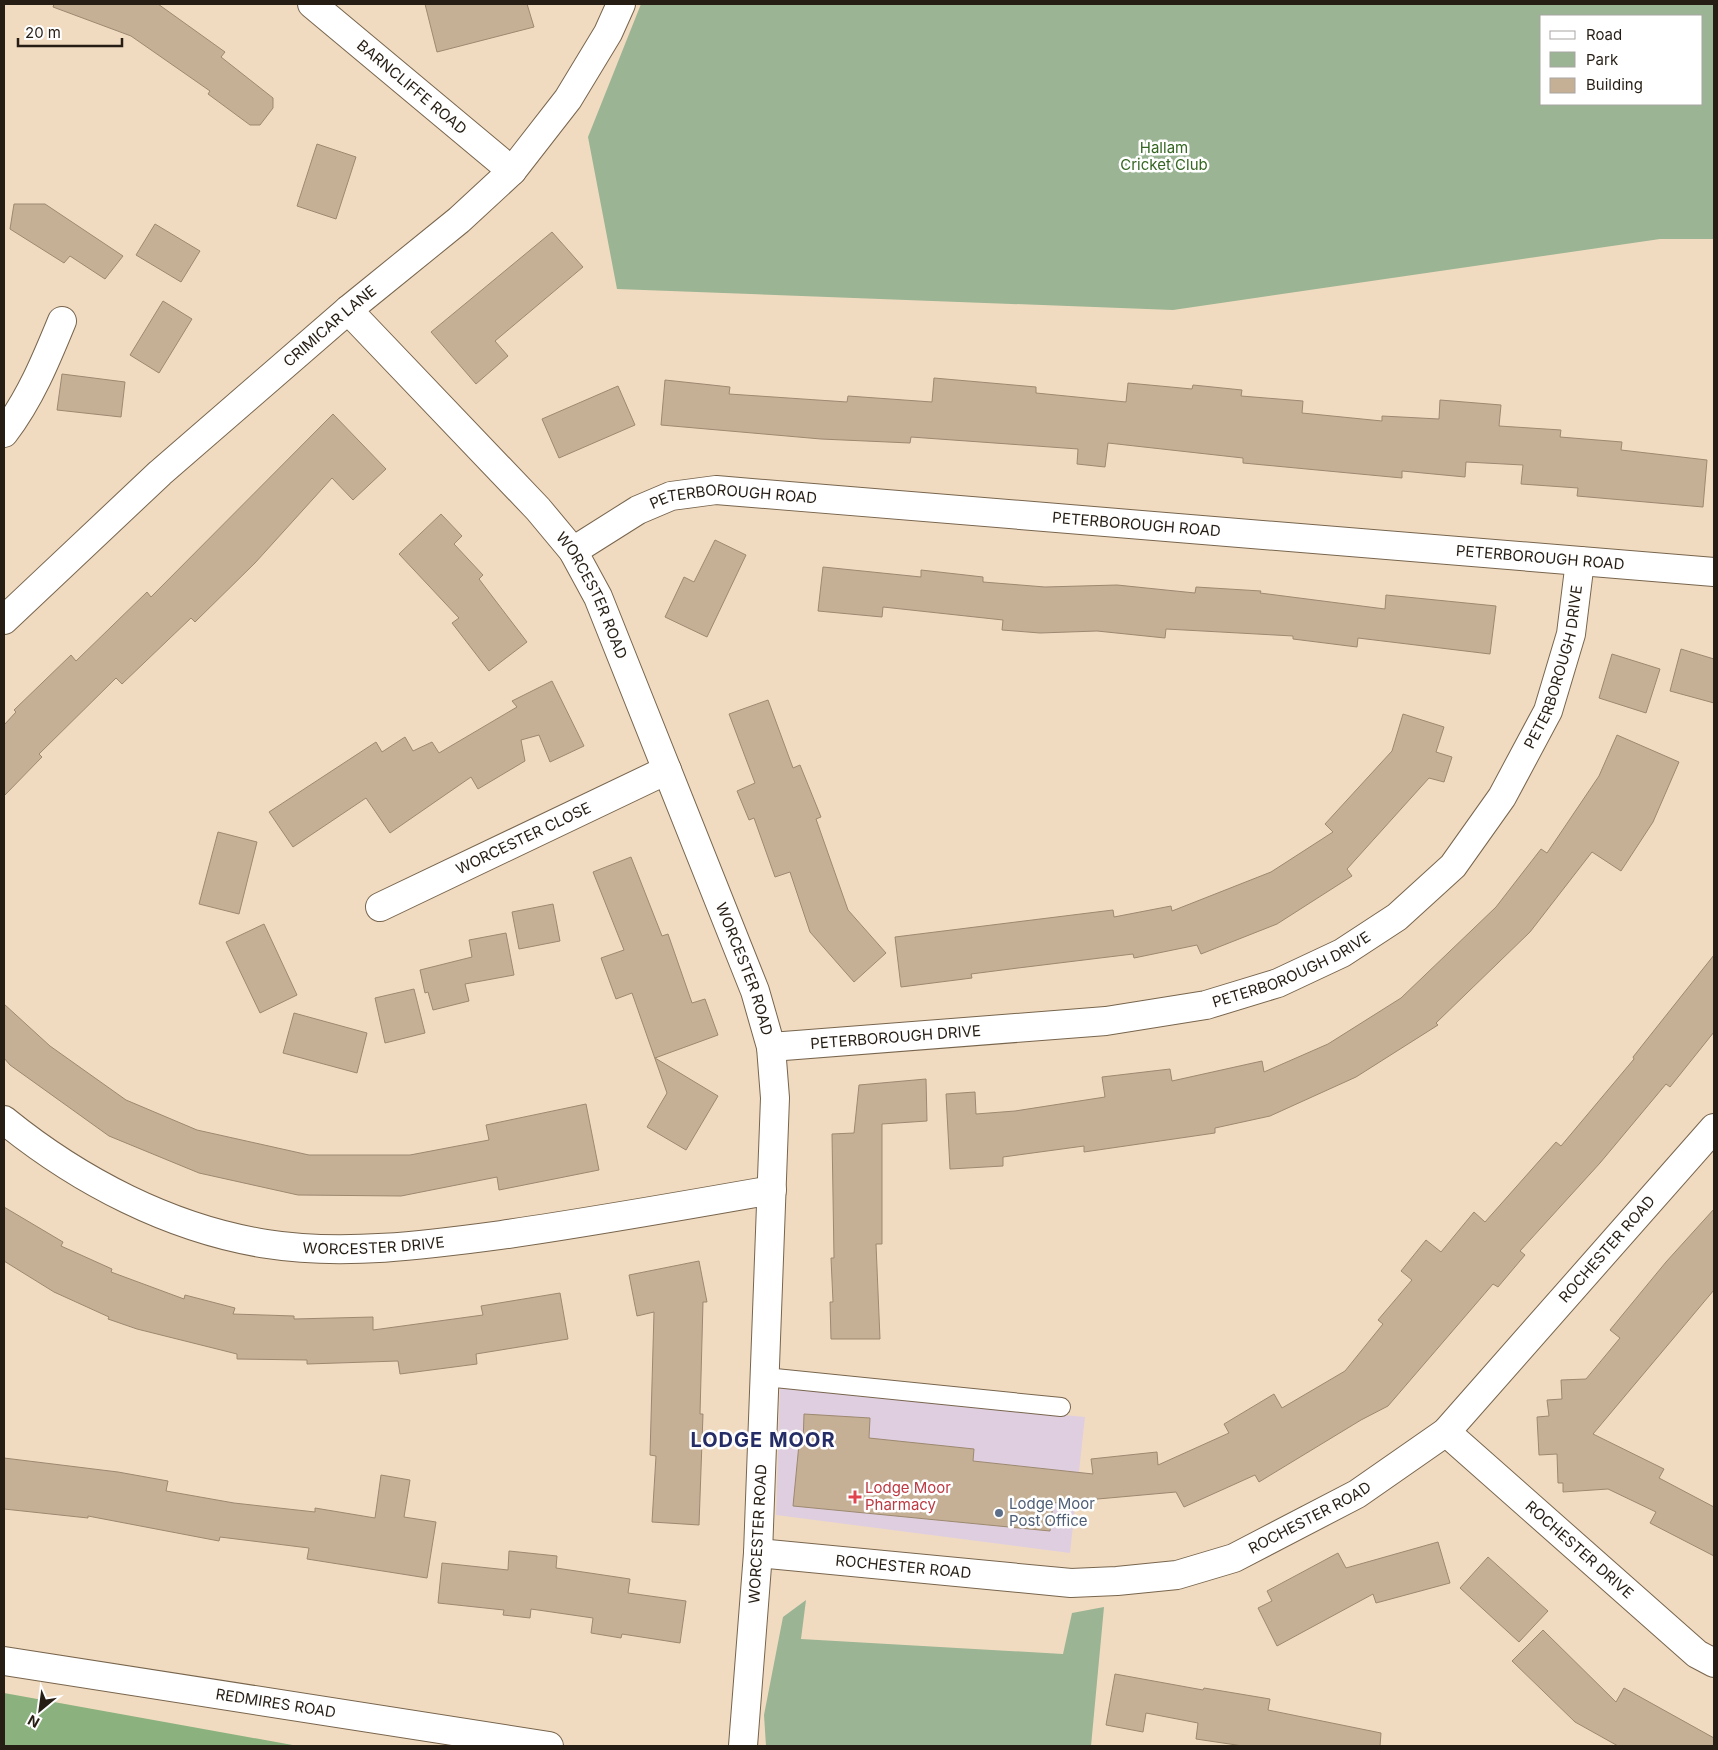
<svg xmlns="http://www.w3.org/2000/svg" width="1718" height="1750" font-family="Inter,sans-serif">
	<style>
		.commercial { fill: #dfcee0 }
		.green { fill: #9bb494; fill-rule: evenodd }
		.forest { fill: #8ab17e }
		.building { fill: #c5b096; stroke: #9d8970 }
		.lines { fill: none; stroke-linecap: round; stroke-linejoin: round }
		.service-casing { stroke: #78654d; stroke-width: 20 }
		.minor-casing { stroke: #78654d; stroke-width: 30 }
		.tertiary-casing { stroke: #78654d; stroke-width: 30 }
		.service { stroke: #fff; stroke-width: 18 }
		.minor { stroke: #fff; stroke-width: 28 }
		.tertiary { stroke: #fff; stroke-width: 28 }
		.health-dot { fill: #e0444e; stroke: #fff; stroke-width: 2 }
		.service-dot { fill: #5c6f8a; stroke: #fff; stroke-width: 2 }
		.labels { text-anchor: middle; stroke-width: 5; stroke-linejoin: round; paint-order: stroke }
		.street-label { font-size: 15px; fill: #261e14; stroke: #fff }
		.park-label { font-size: 15px; fill: #356621; stroke: #fff }
		.health-label { font-size: 15px; fill: #be3a42; stroke: #fff; text-anchor: start }
		.service-label { font-size: 15px; fill: #4e5e75; stroke: #fff; text-anchor: start }
		.district-label { font-size: 20px; font-weight: bold; letter-spacing: 1px; fill: #252d66; stroke: #fff }
	</style>
	<rect width="100%" height="100%" fill="#f0dbc0"/>
	<path class="commercial" d="M780,1388L1085,1417L1070,1553L776,1515Z"/>
	<g class="green">
		<path d="M641,4H1714V239H1660L1173,310L617,289L588,137ZM1542,16H1702V104H1542Z"/>
		<path d="M806,1600L801,1639L1063,1654L1072,1613L1104,1607L1091,1746H766L764,1715L783,1617Z"/>
	</g>
	<path class="forest" d="M4,1693L298,1746H4Z"/>
	<g class="building">
		<path d="M54,4H158L225,52L221,57L273,98V108L260,125H250L208,94L210,91L131,36L53,7Z"/>
		<path d="M425,4H527L534,27L437,52Z"/>
		<path d="M317,144L356,157L336,219L297,206Z"/>
		<path d="M14,204H45L123,256L105,279L70,256L64,263L10,229Z"/>
		<path d="M155,224L200,251L181,282L136,255Z"/>
		<path d="M552,232L583,267L495,341L508,356L476,384L431,332Z"/>
		<path d="M163,301L192,319L159,373L130,355Z"/>
		<path d="M62,374L125,382L121,417L57,410Z"/>
		<path d="M934,378L1036,387V393L1126,402L1128,383L1192,389L1193,385L1242,390L1241,396L1303,401L1302,413L1382,421V416L1439,419L1440,400L1501,405L1499,426L1561,430L1560,437L1622,442L1621,450L1707,460L1703,507L1577,496L1578,488L1521,484L1523,465L1466,462L1465,477L1402,471V478L1243,463V458L1108,443L1105,467L1077,464L1078,449L911,437L910,443L821,439L661,425L665,380L730,387L729,394L847,402L848,396L932,402Z"/>
		<path d="M618,386L635,425L559,458L542,419Z"/>
		<path d="M333,414L386,469L353,500L332,478L255,563L195,622L191,618L122,684L116,678L39,754L42,757L4,796V725L16,712L14,710L71,655L76,661L147,592L151,597Z"/>
		<path d="M441,514L462,536L454,544L483,575L479,579L527,642L489,671L452,623L459,618L399,554Z"/>
		<path d="M715,540L746,555L707,637L665,617L684,577L694,582Z"/>
		<path d="M823,567L921,577V570L983,577V582L1045,587L1117,585L1195,593L1196,587L1261,591L1260,593L1385,609L1386,595L1496,606L1490,654L1358,638L1357,647L1293,639V636L1166,629L1165,638L1097,631L1040,633L1002,630L1003,620L883,607L882,617L818,611Z"/>
		<path d="M1681,649L1714,659V703L1670,691Z"/>
		<path d="M1612,654L1660,669L1646,713L1599,698Z"/>
		<path d="M552,681L584,746L550,762L539,735L521,740L525,761L478,789L471,777L390,833L366,798L293,847L269,812L376,742L382,752L405,737L413,751L432,742L439,753L517,707L512,701Z"/>
		<path d="M768,700L793,768L800,765L821,817L816,819L848,910L886,953L854,982L810,932L790,872L775,877L754,818L749,820L737,791L755,783L729,714Z"/>
		<path d="M1403,714L1444,727L1436,752L1452,757L1444,782L1429,778L1347,869L1352,876L1277,924L1201,954L1197,945L1134,958L1133,954L1018,968L971,974L972,978L901,987L895,937L1113,910L1114,917L1171,906L1172,911L1271,872L1333,832L1325,824L1392,751Z"/>
		<path d="M1617,735L1679,762L1653,822L1621,871L1592,852L1530,932L1436,1023L1438,1025L1356,1077L1270,1116L1215,1128V1133L1084,1152V1146L1003,1157V1166L950,1169L946,1094L975,1092L976,1114L1015,1111L1105,1097L1102,1077L1170,1069L1172,1081L1262,1061L1264,1072L1328,1044L1401,998L1496,907L1541,849L1547,853L1599,776Z"/>
		<path d="M218,832L257,842L239,914L199,904Z"/>
		<path d="M631,857L662,936L668,934L692,1003L705,999L718,1035L655,1058L718,1096L686,1150L647,1127L667,1093L632,993L616,999L601,958L624,950L593,872Z"/>
		<path d="M553,904L560,941L519,949L512,912Z"/>
		<path d="M264,924L297,995L260,1013L226,942Z"/>
		<path d="M506,933L514,975L465,984L469,1001L433,1010L428,992L425,993L420,970L472,957L469,940Z"/>
		<path d="M1714,955V1032L1670,1087L1666,1084L1600,1163L1520,1251L1525,1255L1498,1287L1493,1284L1388,1406L1361,1420L1259,1482L1255,1475L1184,1507L1176,1492L1053,1503L1050,1531L793,1506L799,1444H803L804,1414L870,1418L869,1438L974,1449L973,1461L1093,1474L1091,1459L1157,1452L1158,1465L1229,1433L1224,1424L1274,1394L1282,1408L1345,1371L1383,1324L1378,1320L1412,1280L1401,1271L1426,1240L1441,1252L1474,1212L1485,1222L1556,1142L1561,1146L1634,1059L1633,1057Z"/>
		<path d="M414,989L425,1033L385,1043L375,998Z"/>
		<path d="M4,1004L50,1046L126,1100L197,1130L309,1155H410L489,1140L486,1125L586,1104L599,1170L499,1190L497,1177L401,1196L298,1195L199,1173L109,1136L10,1065L4,1058Z"/>
		<path d="M294,1013L367,1033L357,1073L283,1053Z"/>
		<path d="M926,1079L927,1121L882,1124V1244H876L880,1339H831L830,1302H833L831,1258H834L832,1134L854,1133L859,1085Z"/>
		<path d="M4,1207L63,1242L61,1246L112,1269L111,1272L184,1299L185,1295L235,1308L233,1314L294,1316V1319L373,1317V1330L483,1315L481,1306L560,1293L568,1339L476,1354L477,1364L400,1374L398,1361L307,1364V1360L237,1359V1354L137,1329L108,1319L109,1317L54,1292L4,1261Z"/>
		<path d="M1714,1209V1290L1593,1434L1664,1469L1659,1478L1714,1507V1556L1650,1523L1656,1512L1608,1489L1563,1492V1483H1558L1557,1454L1539,1455L1537,1417L1549,1416L1547,1400L1562,1399L1561,1380L1586,1379L1620,1338L1610,1330L1666,1262Z"/>
		<path d="M699,1261L707,1302H703L700,1414H703L699,1525L652,1522L656,1456L650,1455L654,1312L637,1316L629,1275Z"/>
		<path d="M4,1458L118,1472L168,1481L166,1491L234,1503L315,1512V1508L375,1518L381,1475L410,1480L404,1517L436,1522L427,1578L307,1559L309,1548L220,1537L219,1541L88,1516V1518L4,1509Z"/>
		<path d="M1438,1542L1450,1583L1376,1603L1373,1594L1277,1646L1258,1608L1272,1601L1267,1591L1338,1553L1346,1568Z"/>
		<path d="M509,1551L557,1556L556,1568L630,1579L628,1593L686,1601L680,1643L622,1634L621,1638L591,1633L593,1618L531,1609L530,1618L503,1615L504,1610L438,1603L442,1563L508,1570Z"/>
		<path d="M1488,1557L1548,1611L1519,1642L1460,1588Z"/>
		<path d="M1543,1630L1616,1702L1624,1688L1714,1738V1746H1618L1575,1722L1512,1661Z"/>
		<path d="M1115,1674L1203,1690L1204,1688L1270,1699L1268,1710L1381,1733L1380,1746H1243L1196,1739L1198,1723L1146,1713L1143,1732L1106,1725Z"/>
	</g>
	<g class="lines">
		<g class="service-casing">
			<path id="service" d="M765,1377L1061,1407"/>
		</g>
		<g class="minor-casing">
			<g id="minor">
				<path id="s1" d="M312,4L512,171"/>
				<path id="s2" d="M348,310L538,509L573,551L598,597L755,991L771,1047L775,1098L758,1553L743,1746"/>
				<path d="M4,433C30,399 46,360 62,321"/>
				<path id="s3" d="M573,551L638,510L671,496L716,490L1714,572"/>
				<path id="s4" d="M380,907L667,770"/>
				<path id="s5" d="M771,1047L1106,1021L1206,1005L1278,983L1342,953L1397,917L1453,866L1502,797L1548,711L1571,634L1580,561"/>
				<path id="s6" d="M4,1120C79,1181 171,1229 267,1244C342,1256 427,1245 501,1235C591,1222 681,1206 772,1190"/>
				<path id="s7" d="M1446,1432L1697,1654L1714,1663"/>
				<path id="s8" d="M758,1553L1071,1583L1117,1581L1177,1575L1234,1558L1357,1494L1446,1432L1714,1128"/>
			</g>
		</g>
		<g class="tertiary-casing">
			<g id="tertiary">
				<path id="s9" d="M4,620L160,473L348,310L459,220L512,171L568,99L608,33L621,4"/>
				<path id="s10" d="M4,1661L549,1746"/>
			</g>
		</g>
		<use href="#service" class="service"/>
		<use href="#minor" class="minor"/>
		<use href="#tertiary" class="tertiary"/>
	</g>
	<path class="health-dot" d="M852.5 1489.5h5v5h5v5h-5v5h-5v-5h-5v-5h5z"/>
	<circle class="service-dot" cx="999" cy="1513" r="5"/>
	<g class="labels">
		<g class="street-label">
			<text dy="5" stroke="none"><textPath href="#s1" startOffset="130">BARNCLIFFE ROAD</textPath></text>
			<text dy="5" stroke="none"><textPath href="#s9" startOffset="439">CRIMICAR LANE</textPath></text>
			<text dy="5" stroke="none"><textPath href="#s3" startOffset="175">PETERBOROUGH ROAD</textPath></text>
			<text dy="5" stroke="none"><textPath href="#s3" startOffset="580">PETERBOROUGH ROAD</textPath></text>
			<text dy="5" stroke="none"><textPath href="#s3" startOffset="985">PETERBOROUGH ROAD</textPath></text>
			<text dy="5" stroke="none"><textPath href="#s2" startOffset="378">WORCESTER ROAD</textPath></text>
			<text dy="5" stroke="none"><textPath href="#s5" startOffset="951">PETERBOROUGH DRIVE</textPath></text>
			<text dy="5" stroke="none"><textPath href="#s4" startOffset="159">WORCESTER CLOSE</textPath></text>
			<text dy="5" stroke="none"><textPath href="#s5" startOffset="530">PETERBOROUGH DRIVE</textPath></text>
			<text dy="5" stroke="none"><textPath href="#s2" startOffset="782">WORCESTER ROAD</textPath></text>
			<text dy="5" stroke="none"><textPath href="#s5" startOffset="125">PETERBOROUGH DRIVE</textPath></text>
			<text dy="5" stroke="none"><textPath href="#s6" startOffset="401">WORCESTER DRIVE</textPath></text>
			<text dy="5" stroke="none"><textPath href="#s8" startOffset="971">ROCHESTER ROAD</textPath></text>
			<text dy="5" stroke="none"><textPath href="#s8" startOffset="566">ROCHESTER ROAD</textPath></text>
			<text transform="translate(758 1534) rotate(-87)" y="5">WORCESTER ROAD</text>
			<text dy="5" stroke="none"><textPath href="#s7" startOffset="178">ROCHESTER DRIVE</textPath></text>
			<text dy="5" stroke="none"><textPath href="#s8" startOffset="146">ROCHESTER ROAD</textPath></text>
			<text dy="5" stroke="none"><textPath href="#s10" startOffset="275">REDMIRES ROAD</textPath></text>
		</g>
		<g class="park-label">
			<text x="1164" y="153">Hallam<tspan x="1164" dy="17">Cricket Club</tspan></text>
		</g>
		<g class="health-label">
			<text x="865" y="1493">Lodge Moor<tspan x="865" dy="17">Pharmacy</tspan></text>
		</g>
		<g class="service-label">
			<text x="1009" y="1509">Lodge Moor<tspan x="1009" dy="17">Post Office</tspan></text>
		</g>
		<g class="district-label">
			<text x="763" y="1447">LODGE MOOR</text>
		</g>
	</g>
	<rect width="1718" height="1750" fill="none" stroke="#261e14" stroke-width="10"/>
	<rect x="1540" y="15" width="162" height="90" fill="#ffffff" stroke="#a8a5a1"/>
	<rect x="1550" y="31" width="25" height="8" fill="#ffffff" stroke="#a8a5a1"/>
	<text x="1586" y="40" font-size="15" fill="#261e14">Road</text>
	<rect x="1550" y="52" width="25" height="15" fill="#9bb494" stroke="#a8a5a1"/>
	<text x="1586" y="65" font-size="15" fill="#261e14">Park</text>
	<rect x="1550" y="78" width="25" height="15" fill="#c5b096" stroke="#a8a5a1"/>
	<text x="1586" y="90" font-size="15" fill="#261e14">Building</text>
	<g transform="translate(40 1710) rotate(209)" stroke="#ffffff" stroke-width="4" paint-order="stroke">
	<path d="M0-4L9 19L0 12L-9 19Z" fill="#261e14"/>
	<text y="-8" font-size="14" font-weight="bold" text-anchor="middle" fill="#261e14">N</text>
	</g>
	<path d="M18 38v8h104v-8" fill="none" stroke="#261e14" stroke-width="2.5"/>
	<text x="25" y="38" font-size="15" fill="#261e14" stroke="#ffffff" stroke-width="4" paint-order="stroke">20 m</text>
</svg>
